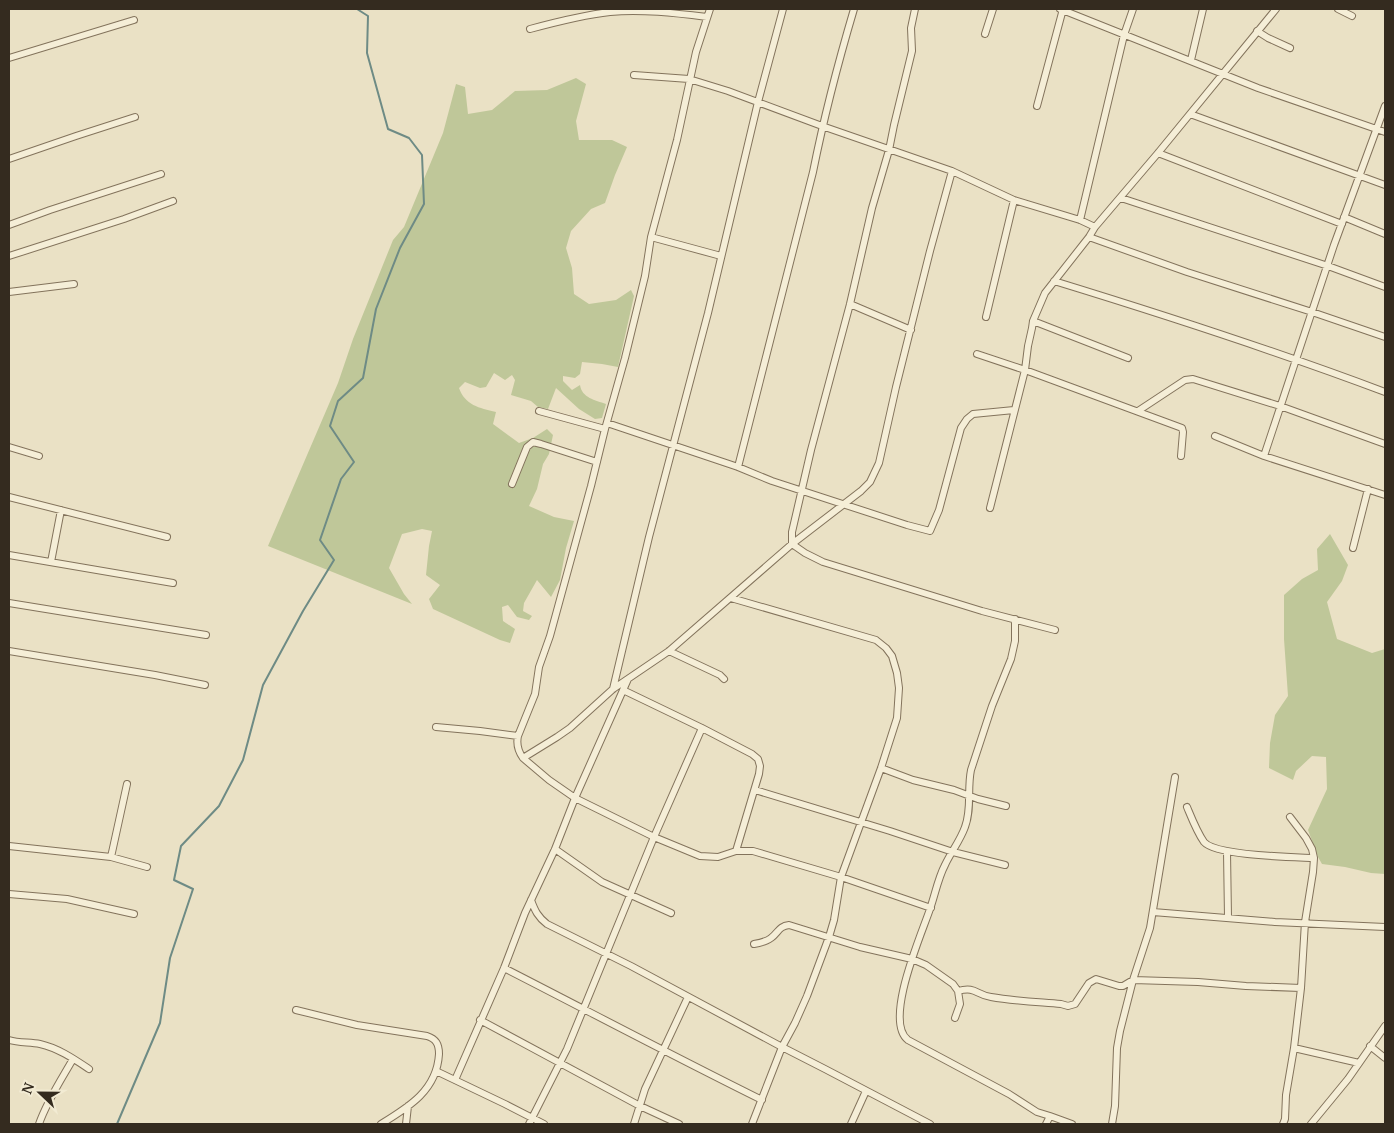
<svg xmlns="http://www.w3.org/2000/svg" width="1394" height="1133" viewBox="0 0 1394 1133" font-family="'PT Serif',serif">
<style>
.green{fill:#bfc799}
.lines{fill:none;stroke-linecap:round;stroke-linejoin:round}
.stream{stroke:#6e8b85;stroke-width:2}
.street-casing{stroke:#83735c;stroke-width:8}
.street{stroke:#f5eed7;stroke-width:6}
</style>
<rect width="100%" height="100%" fill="#eae1c5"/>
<!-- green -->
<path class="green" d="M576,78L586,84L576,121L579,140H612L627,147L615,175L605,203L591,209L571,231L566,248L572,268L574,294L589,304L616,300L631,290L634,296L618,367L602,364L582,362L580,374L575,378L563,376V381L572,390L580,385C582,398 595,400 606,404L602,418L595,419L579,409L556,388L548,409L538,407L531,401L511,395L515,380L512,375L505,380L494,373L486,387L480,388L465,382L459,388C465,405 479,408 496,412L493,424L519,443L533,438L547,429L553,435L549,454L543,464L537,489L529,506L554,517L574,521L566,548L560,580L551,597L537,580L524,603L523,611L532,616L529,620L517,617L508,605L502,607L503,621L515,629L510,643L500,640L433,609L429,599L440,585L426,575L429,546L432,531L422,529L402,534L389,568L404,594L412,604L268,546L338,383L353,339L393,240L404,227L443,133L456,84L465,87L468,114L492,110L515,91L547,90Z
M1330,534L1348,565L1342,581L1327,602L1337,639L1372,653L1385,649V874L1371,873L1345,867L1322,864L1318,857L1308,830L1327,789L1326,757L1312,756L1296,771L1293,780L1269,768L1270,743L1275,715L1288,696L1284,639V595L1302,579L1318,570L1317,549Z"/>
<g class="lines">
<!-- stream -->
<path class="stream" d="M117,1124L160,1023L170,958L193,889L174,880L181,846L219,806L243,760L263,685L303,611L334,560L320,540L341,479L354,462L330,426L338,401L363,378L376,309L400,248L424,204L422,155L409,138L388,129L367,53L368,16L357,9"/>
<!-- street casing -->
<g class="street-casing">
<path id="street" d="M710,9L696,52L677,140L651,237L645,276L625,358L605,429L591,486L550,636L539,667L535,694L518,736C516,745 518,751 523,758L557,737L570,728L613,689L669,651L792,544L861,491L870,482L879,463L896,387L930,251L952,171
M915,9L911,28L912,51L894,125L889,150L872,208L850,304L811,450L792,532V544L805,553L823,562L982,611L1055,630
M1060,9L1258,88L1385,132
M1338,9L1352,16
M530,29C556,22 583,15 610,12C641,9 675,13 707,17
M1257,31L1268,38L1290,48
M985,34L993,9
M9,58L134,20
M1191,60L1203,9
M634,75L689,79L728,91L822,126L952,171L1014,200L1080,220L1095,227
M1037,106L1063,9
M1190,114L1385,185
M1158,153L1342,224
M9,159L76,136L135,117
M1121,198L1328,266L1385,287
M1344,217L1385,234
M1080,220L1124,35L1133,9
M9,225L50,210L161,174
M651,237L721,256
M1089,237L1187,272L1312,312L1385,337
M9,256L124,219L173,201
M1054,281C1165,315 1276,351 1385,392
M9,292L74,284
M850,304L911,330
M986,317L1014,200
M1033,321L1128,358
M977,354L1025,370L1182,428L1183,432L1181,456
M539,411L605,429
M1138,411L1185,380L1193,379L1280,406L1385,444
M607,423L738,467L772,481L907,525L930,531L939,510L961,428L967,419L973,414L1014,410
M1215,436L1264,456L1385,495
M9,447L39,456
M1264,456L1334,245L1385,106
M738,467L813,172C824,117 838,63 854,9
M512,484L527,447L533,442L541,444L597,462
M9,497L167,537
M990,508L1025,370L1028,346L1032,328L1033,321L1045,293L1089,237L1095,227L1158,153L1276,9
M1353,548L1368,489
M9,555L173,583
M51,562L61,510
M731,598L876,640L886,648L892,656L897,673L899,688L897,718L881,768L841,877L834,920L829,937L807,996L795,1023L782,1047L752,1124
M9,603L206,635
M1015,619V641L1011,659L992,706L971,770C967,789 972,809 965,827C960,841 951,852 945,865C938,878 935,895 930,909C922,933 883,1021 908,1040L1009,1094L1037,1112L1050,1116L1046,1124
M9,651L155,675L205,685
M669,651L720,675L724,679
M613,689L649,537L708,313L758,102L783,9
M623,690L702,728L752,754L758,759L760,766L759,774L736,851
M436,727L480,731L518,736
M523,758L549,780L575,798L654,837L700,856L718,857L736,851H753L841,877L931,908
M881,768L913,780L954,790L978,799L1006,806
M755,790L890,831L953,852L1005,865
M1187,807C1192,819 1197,832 1204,842C1216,856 1293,857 1314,858
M9,846L111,857L147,867
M555,849L602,882L671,913
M1227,852L1228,917
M111,857L127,784
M9,894L67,899L134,914
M531,900C535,911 538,917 547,924L631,966L782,1047L825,1069L930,1124
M1153,912L1275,922L1385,927
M754,944C760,943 766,942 771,938C778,933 779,926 789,925L860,947L912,959L926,965L953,984L958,991L960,1004L955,1018
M504,968C590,1012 675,1057 762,1100
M958,991C976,986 976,995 991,997C1014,1001 1038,1002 1061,1004L1068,1006L1075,1004L1089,983L1096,979L1119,986H1123L1133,980L1198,982L1246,986L1301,988
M296,1010L357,1025L427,1036C436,1039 439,1044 439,1054C437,1090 409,1107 381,1124
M480,1020L640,1106L679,1124
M9,1040C19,1043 30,1042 40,1044C58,1048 74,1059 89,1069
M1370,1046L1385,1058
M1294,1048L1359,1063
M436,1071L505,1104L544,1124
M455,1080L504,968L525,913L555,849L575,798L628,679
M1050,1116L1072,1124
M39,1124C47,1101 61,1080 73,1059
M406,1124L408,1106
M529,1124L567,1049L654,837L702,728
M634,1124L645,1089L688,997
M851,1124L866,1091
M1112,1124L1115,1106L1117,1048L1120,1031L1133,980L1150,928L1175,777
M1283,1124L1285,1119L1286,1095L1294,1048L1301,988L1305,922L1313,872L1314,858L1312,849L1306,838L1290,817
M1311,1124L1348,1079L1385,1026"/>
</g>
<!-- street -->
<use href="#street" class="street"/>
</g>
<!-- border -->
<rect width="1394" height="1133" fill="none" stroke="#342b1f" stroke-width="20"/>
<!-- north arrow -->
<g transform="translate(40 1093) rotate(292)" stroke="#f2ebd3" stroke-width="4" paint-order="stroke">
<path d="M0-4L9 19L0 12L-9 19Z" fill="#342b1f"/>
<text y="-8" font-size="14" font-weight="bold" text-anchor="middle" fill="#342b1f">N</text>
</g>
</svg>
